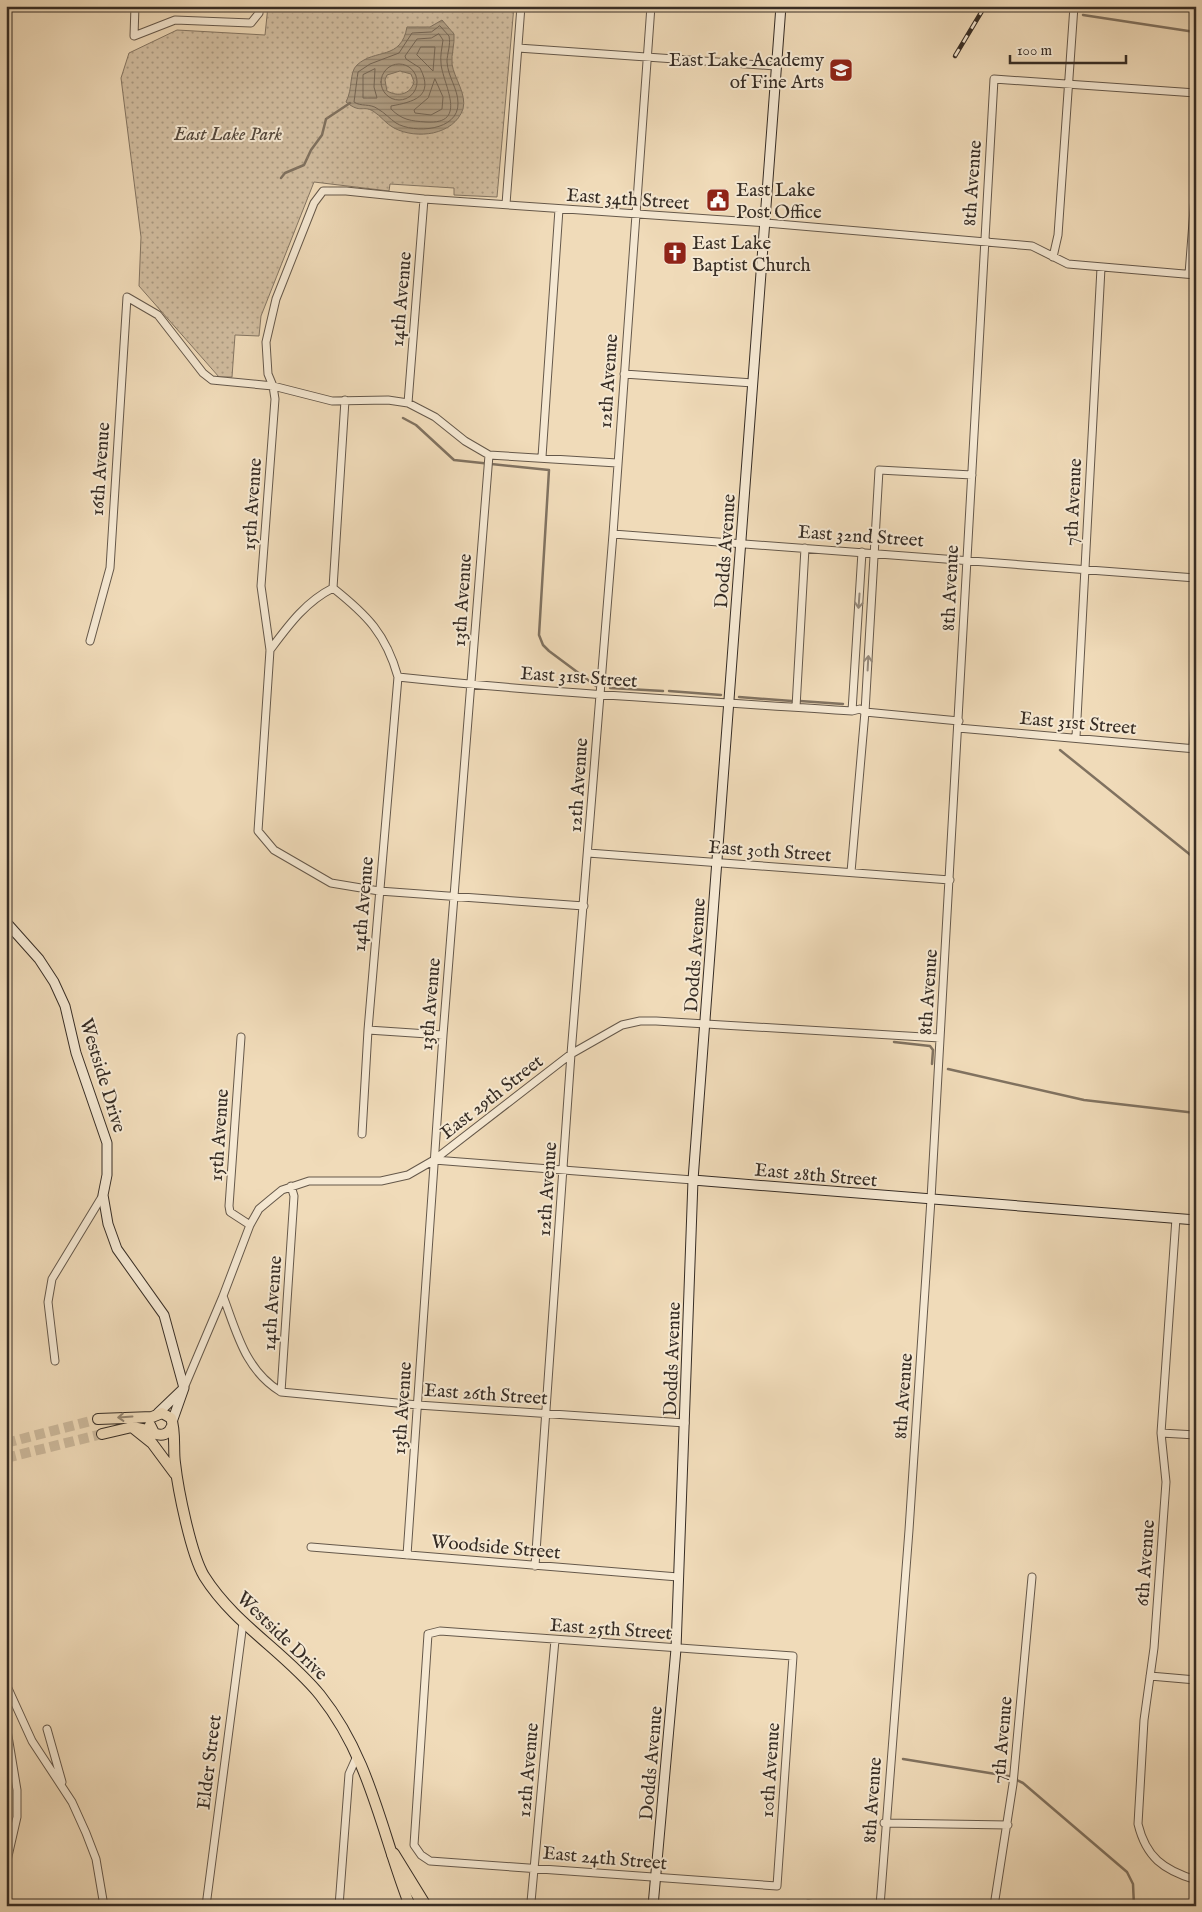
<svg xmlns="http://www.w3.org/2000/svg" width="1202" height="1912" viewBox="0 0 1202 1912" font-family="'IM FELL English',serif">
<style>
.park{fill:url(#park-dots);stroke:#847562}
.water{fill:url(#water-rules);stroke:#807260;fill-rule:evenodd}
.lines{fill:none;stroke-linecap:round;stroke-linejoin:round}
.shore{stroke:#746656;stroke-width:1}
.stream{stroke:#807260;stroke-width:2.5}
.primary-tunnel{stroke:#cbb89b;stroke-width:10;stroke-dasharray:10 5;stroke-linecap:butt}
.street-casing{stroke:#65584a;stroke-width:9}
.secondary-casing{stroke:#372d25;stroke-width:11}
.primary-casing{stroke:#372d25;stroke-width:12}
.highway-casing{stroke:#372d25;stroke-width:14}
.street{stroke:#f5e8d2;stroke-width:7}
.secondary{stroke:#f5e8d2;stroke-width:9}
.primary{stroke:#f0dbb9;stroke-width:10}
.highway{stroke:#f0dbb9;stroke-width:12}
.rail-casing{stroke:#372d25;stroke-width:4.5}
.rail{stroke:#f5e8d2;stroke-width:2.5;stroke-dasharray:8;stroke-linecap:butt}
.oneway{stroke:#968a7c}
.oneway2{stroke:#94846f}
.labels{text-anchor:middle;stroke-width:4;stroke-linejoin:round;paint-order:stroke}
.poi-label{font-size:19px;fill:#372d25;stroke:#f5e8d2;text-anchor:start}
.park-label{font-size:19px;font-style:italic;fill:#564a3e;stroke:#f5e8d2}
.street-label{font-size:19px;fill:#372d25;stroke:#f5e8d2}
</style>
<defs>
<pattern id="park-dots" width="8" height="8" patternUnits="userSpaceOnUse" patternTransform="scale(1.25)"><rect width="8" height="8" fill="#d1bda0"/><path d="M2 2h.1M6 6h.1" fill="none" stroke="#aa9a82" stroke-width="1.8" stroke-linecap="round"/></pattern>
<pattern id="water-rules" width="6" height="5" patternUnits="userSpaceOnUse" patternTransform="scale(1.25)"><rect width="6" height="5" fill="#b1a087"/><path d="M0 2.5h6" fill="none" stroke="#91836e"/></pattern>
</defs>
<rect width="100%" height="100%" fill="#f0dbb9"/>
<filter id="stains"><feTurbulence type="fractalNoise" baseFrequency=".004" numOctaves="4"/><feColorMatrix values="0 0 0 0 .2 0 0 0 0 .09 0 0 0 0 .02 0 0 0 .5 -.17"/></filter>
<radialGradient id="worn" r=".72"><stop offset=".6" stop-color="#630" stop-opacity="0"/><stop offset="1" stop-color="#630" stop-opacity=".3"/></radialGradient>
<!-- park -->
<path class="park" d="M268,6H514L497,197L454,195V188L390,184L389,191L314,182L261,316L259,336L235,335L232,377H219L139,286L141,237L121,78L129,53L177,30L265,35Z"/>
<!-- water -->
<path class="water" d="M442,20L454,34C455,44 451,54 452,64C454,78 467,94 463,109C454,135 417,140 394,128C386,124 381,116 373,111C362,105 361,114 346,102C353,89 349,72 357,65C375,48 401,61 407,27H430ZM400,71L411,74L414,82C410,95 398,97 387,91L385,80L387,75Z"/>
<g class="lines">
<!-- shore -->
<path class="shore" d="M440,26L449,36C451,45 447,53 447,62C448,77 458,89 458,103C459,131 414,134 396,123C390,119 385,113 378,109C370,103 361,107 354,102L358,72L370,64L399,53L412,33L431,32Z
M439,34L443,40C442,48 440,56 441,63C442,83 470,125 426,122C411,121 402,120 391,109V106C413,102 435,97 420,68L406,59L405,56L417,39L431,38Z
M421,47H435L433,71L417,55Z
M381 82a18 18 0 1 1 36 0a18 18 0 1 1-36 0Z
M375,69L374,87L377,98H363V75Z
M435,79L443,97L442,109L431,115L415,113L414,110L428,98Z"/>
<!-- stream -->
<path class="stream" d="M1083,15L1195,32
M281,178L285,173L304,165L311,150L322,135L326,119L350,103
M403,418L416,425L454,460L549,470L539,635L543,645L549,651L596,686
M610,688L663,691
M669,691L721,695
M739,697L792,701
M800,701L843,704
M1060,750L1193,857
M894,1042L930,1046L933,1050L932,1064
M948,1069L1084,1100L1196,1113
M903,1759L1008,1776L1023,1783L1127,1872L1133,1884L1134,1906"/>
<!-- primary-tunnel -->
<path class="primary-tunnel" d="M6,1443L98,1419
M6,1458L102,1434"/>
<!-- street casing -->
<g class="street-casing">
<path id="street" d="M135,6L134,36L175,20L251,23L259,13L260,6
M518,48L776,66
M506,204L521,6
M1053,257L1058,235L1074,6
M1189,274L1196,183
M624,374L753,383
M408,403L424,199
M542,457L559,209
M613,534L1196,578
M333,588C367,615 386,634 398,677L368,1030L362,1134
M333,588L345,400
M90,641L110,568L127,297L158,315L203,373L212,380L273,386L332,401L388,400L408,403L435,417L465,441L489,455L617,463
M270,650C288,626 305,602 333,588
M398,677C548,693 700,701 852,711L860,709L865,712L959,721
M796,707L805,548
M852,711L862,552
M958,728L1196,749
M1076,737L1101,268
M1193,748L1196,673
M588,853L950,880
M851,872L865,712L879,470L972,475
M584,906L379,891L331,883L274,850L258,831L270,650L261,586L275,399L273,386L268,374L266,342L276,299L314,203L323,191H346L424,199L766,223L1032,246L1068,264L1196,275
M368,1030L443,1035
M241,1037L229,1206L230,1212L250,1225
M434,1160L693,1180
M1176,1218L1161,1433L1166,1482L1154,1648L1144,1720L1138,1824C1146,1857 1163,1870 1196,1880
M223,1296C237,1333 245,1370 281,1392L418,1405L685,1423
M55,1361L48,1302L52,1279L103,1195
M184,1388L223,1296L250,1225L259,1209L271,1199L282,1190L309,1181H381L408,1175L434,1160L571,1054L622,1025L640,1021H656L940,1038
M281,1392L294,1196L291,1186
M1161,1433L1196,1435
M311,1547L678,1577
M407,1555L443,1035L489,455
M535,1566L571,1054L613,534L651,6
M440,1631L793,1656L777,1886L430,1861L421,1855L414,1845L428,1634Z
M1150,1676L1196,1680
M6,1684L32,1741L72,1802L86,1833L96,1859L104,1906
M6,1724L17,1790V1817L6,1865
M47,1729L62,1782
M884,1823L1008,1825
M531,1902L555,1640
M808,1904L824,1906
M206,1906L243,1623
M339,1906L349,1774L357,1756
M880,1906L909,1530L931,1199L994,79L1196,93
M994,1906L1013,1784L1032,1577"/>
</g>
<!-- secondary casing -->
<g class="secondary-casing">
<path id="secondary" d="M6,922L39,959L54,982L65,1006L76,1053L107,1143V1175L103,1195L108,1224L117,1249L164,1315L184,1388
M693,1180L1196,1220
M158,1413L182,1390
M172,1422L184,1388
M653,1906L676,1649L693,1180L781,6"/>
</g>
<!-- primary casing -->
<g class="primary-casing">
<path id="primary" d="M98,1419L152,1417L162,1413L171,1418C176,1431 173,1450 175,1463C178,1490 191,1554 204,1576C234,1624 285,1652 320,1695C371,1759 381,1832 410,1906
M150,1425L154,1433C162,1437 169,1434 172,1426
M132,1427L152,1443L175,1474
M102,1434L132,1427L152,1431"/>
</g>
<!-- highway casing -->
<g class="highway-casing">
<path id="highway" d="M393,1854L425,1906"/>
</g>
<!-- street -->
<use href="#street" class="street"/>
<!-- secondary -->
<use href="#secondary" class="secondary"/>
<!-- primary -->
<use href="#primary" class="primary"/>
<!-- highway -->
<use href="#highway" class="highway"/>
<!-- rail casing -->
<g class="rail-casing">
<path id="rail" d="M955,56L985,6"/>
</g>
<!-- rail -->
<use href="#rail" class="rail"/>
</g>
<!-- one-way arrows -->
<defs><path id="oneway-shaft" d="M-6 0H5M1.5-3L5.5 0L1.5 3" fill="none" stroke-width="1.6" stroke-linecap="round" stroke-linejoin="round" transform="scale(1.25)"/></defs>
<g class="oneway">
<use href="#oneway-shaft" transform="translate(859 601) rotate(94)"/>
<use href="#oneway-shaft" transform="translate(868 663) rotate(-87)"/>
</g>
<use class="oneway2" href="#oneway-shaft" transform="translate(125 1417) rotate(176)"/>
<!-- icons -->
<defs>
<g id="school-square" transform="scale(1.25)"><rect x="-9" y="-9" width="18" height="18" rx="4" fill="#8f2418" stroke="#f5e8d2"/><path d="M0-5L7-2L0 1L-7-2ZM-4 1L0 2.5L4 1V4Q0 6-4 4Z" fill="#fff"/></g>
<g id="civic-square" transform="scale(1.25)"><rect x="-9" y="-9" width="18" height="18" rx="4" fill="#8f2418" stroke="#f5e8d2"/><path d="M-.6-6.5H3V-4.5H.6V-3L4-1V1h2V6H-6V1h2V-1L-.6-3ZM-1.2 2.5V6h2.4V2.5Z" fill="#fff"/></g>
<g id="church-square" transform="scale(1.25)"><rect x="-9" y="-9" width="18" height="18" rx="4" fill="#8f2418" stroke="#f5e8d2"/><path d="M-1.2-6h2.4v3.5h3.3v2.4h-3.3V6h-2.4V-.1h-3.3v-2.4h3.3Z" fill="#fff"/></g>
</defs>
<g fill-rule="evenodd">
<use href="#school-square" x="841" y="70"/>
<use href="#civic-square" x="718" y="200"/>
<use href="#church-square" x="675" y="253"/>
</g>
<g class="labels">
<!-- poi labels -->
<g class="poi-label">
<text x="824" y="66" text-anchor="end">East Lake Academy<tspan x="824" dy="22">of Fine Arts</tspan></text>
<text x="736" y="196">East Lake<tspan x="736" dy="22">Post Office</tspan></text>
<text x="692" y="249">East Lake<tspan x="692" dy="22">Baptist Church</tspan></text>
</g>
<!-- park labels -->
<g class="park-label">
<text x="228" y="140">East Lake Park</text>
</g>
<!-- street labels -->
<g class="street-label">
<text transform="translate(971 183) rotate(-86)" y="7">8th Avenue</text>
<text transform="translate(628 198) rotate(4)" y="7">East 34th Street</text>
<text transform="translate(400 299) rotate(-85)" y="7">14th Avenue</text>
<text transform="translate(607 381) rotate(-86)" y="7">12th Avenue</text>
<text transform="translate(99 469) rotate(-86)" y="7">16th Avenue</text>
<text transform="translate(1072 502) rotate(-87)" y="7">7th Avenue</text>
<text transform="translate(251 504) rotate(-86)" y="7">15th Avenue</text>
<text transform="translate(861 535) rotate(4)" y="7">East 32nd Street</text>
<text transform="translate(724 551) rotate(-86)" y="7">Dodds Avenue</text>
<text transform="translate(949 588) rotate(-87)" y="7">8th Avenue</text>
<text transform="translate(461 600) rotate(-86)" y="7">13th Avenue</text>
<text transform="translate(579 676) rotate(4)" y="7">East 31st Street</text>
<text transform="translate(1078 722) rotate(5)" y="7">East 31st Street</text>
<text transform="translate(577 785) rotate(-86)" y="7">12th Avenue</text>
<text transform="translate(770 850) rotate(4)" y="7">East 30th Street</text>
<text transform="translate(362 904) rotate(-85)" y="7">14th Avenue</text>
<text transform="translate(694 955) rotate(-86)" y="7">Dodds Avenue</text>
<text transform="translate(927 992) rotate(-86)" y="7">8th Avenue</text>
<text transform="translate(429 1004) rotate(-85)" y="7">13th Avenue</text>
<text transform="translate(104 1075) rotate(73)" y="7">Westside Drive</text>
<text transform="translate(491 1096) rotate(-38)" y="7">East 29th Street</text>
<text transform="translate(218 1135) rotate(-86)" y="7">15th Avenue</text>
<text transform="translate(816 1174) rotate(5)" y="7">East 28th Street</text>
<text transform="translate(546 1189) rotate(-86)" y="7">12th Avenue</text>
<text transform="translate(271 1303) rotate(-86)" y="7">14th Avenue</text>
<text transform="translate(671 1359) rotate(-88)" y="7">Dodds Avenue</text>
<text transform="translate(486 1393) rotate(4)" y="7">East 26th Street</text>
<text transform="translate(902 1396) rotate(-86)" y="7">8th Avenue</text>
<text transform="translate(401 1408) rotate(-86)" y="7">13th Avenue</text>
<text transform="translate(496 1546) rotate(5)" y="7">Woodside Street</text>
<text transform="translate(1144 1563) rotate(-86)" y="7">6th Avenue</text>
<text transform="translate(611 1628) rotate(4)" y="7">East 25th Street</text>
<text transform="translate(283 1635) rotate(44)" y="7">Westside Drive</text>
<text transform="translate(1001 1740) rotate(-85)" y="7">7th Avenue</text>
<text transform="translate(208 1762) rotate(-83)" y="7">Elder Street</text>
<text transform="translate(650 1763) rotate(-85)" y="7">Dodds Avenue</text>
<text transform="translate(527 1770) rotate(-85)" y="7">12th Avenue</text>
<text transform="translate(769 1770) rotate(-86)" y="7">10th Avenue</text>
<text transform="translate(871 1800) rotate(-86)" y="7">8th Avenue</text>
<text transform="translate(605 1857) rotate(5)" y="7">East 24th Street</text>
</g>
</g>
<!-- margin -->
<rect width="1202" height="1912" fill="none" stroke="#f0dbb9" stroke-width="25"/>
<rect x="8" y="8" width="1187" height="1897" fill="none" stroke="#372d25" stroke-width="2.5"/>
<rect x="12" y="12" width="1177" height="1887" fill="none" stroke="#372d25"/>
<!-- scale -->
<path d="M1010 55v8h116v-8" fill="none" stroke="#372d25" stroke-width="2.5"/>
<text x="1017" y="55" font-size="15" fill="#372d25" stroke="#f5e8d2" stroke-width="4" paint-order="stroke">100 m</text>
<rect width="100%" height="100%" filter="url(#stains)"/>
<rect width="100%" height="100%" fill="url(#worn)"/>
</svg>
